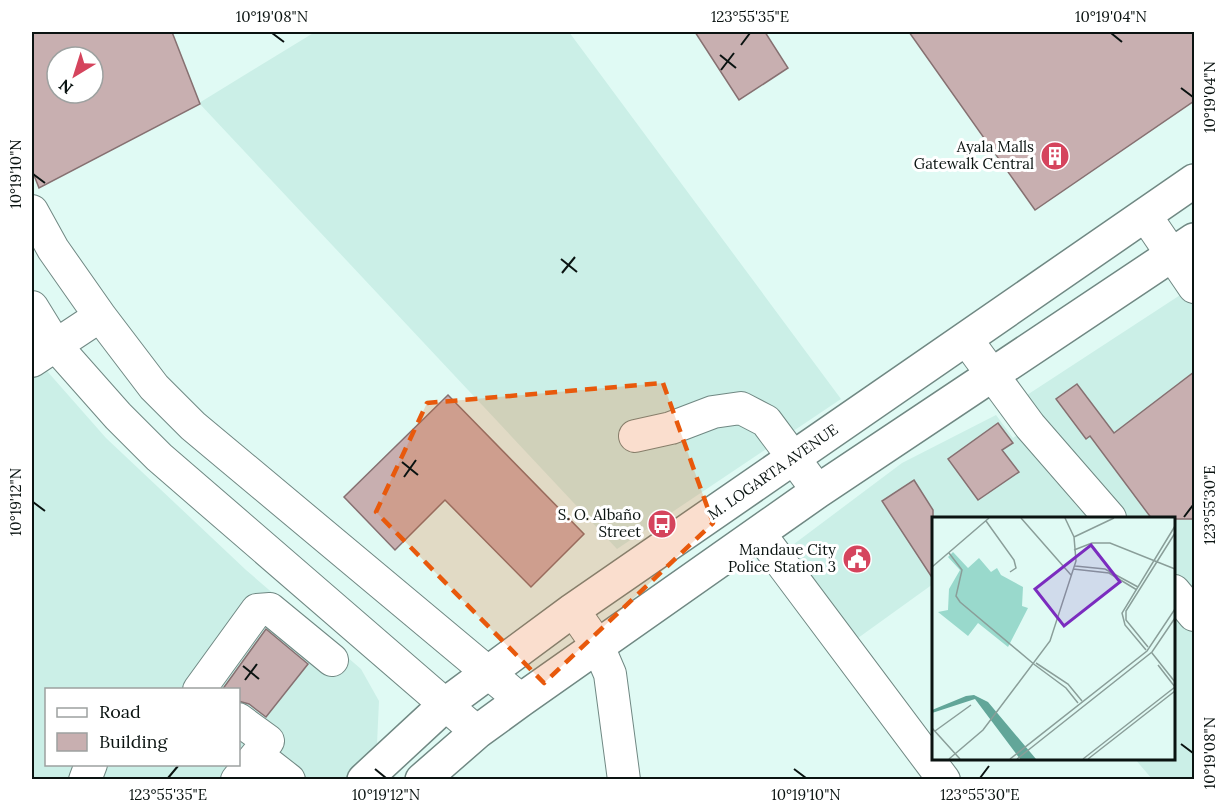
<svg xmlns="http://www.w3.org/2000/svg" width="1226" height="811" viewBox="0 0 1226 811" font-family="Lora,serif">
<style>
.built{fill:#cbefe7;fill-rule:evenodd}
.building{fill:#c8afb0;stroke:#867071;stroke-width:1.5;fill-rule:evenodd}
.lines{fill:none;stroke-linecap:round;stroke-linejoin:round}
.minor-casing{stroke:#708883;stroke-width:34}
.major-casing{stroke:#708883;stroke-width:36}
.minor{stroke:#fff;stroke-width:32}
.major{stroke:#fff;stroke-width:33}
.marked{fill:#e8590c;fill-opacity:0.2;stroke:#e8590c;stroke-width:4.5;stroke-dasharray:12 8;stroke-linejoin:round}
.ticks{fill:none;stroke:#0a1311;stroke-width:2}
.labels{text-anchor:middle;stroke-width:6;stroke-linejoin:round;paint-order:stroke}
.poi-label{font-size:15px;fill:#0a1311;stroke:#fff;text-anchor:end}
.street-label{font-size:15px;fill:#0a1311;stroke:#fff}
.inset-road{fill:none;stroke:#8a9e99;stroke-width:1.5}
.view{fill:#7b2cbf;fill-opacity:0.15;stroke:#7b2cbf;stroke-width:3}
.inset-edge{fill:none;stroke:#0a1311;stroke-width:3}
.neatline{fill:none;stroke:#0a1311;stroke-width:2}
.ticks-label{font-size:15px;text-anchor:middle;fill:#0a1311}
</style>
<rect width="100%" height="100%" fill="#e0faf4"/>
<!-- built -->
<path class="built" d="M315,32H569L841,399L617,549L199,103Z
M1194,286V779H1152L1135,759L1174,758V518H934L933,584L858,638L790,547L902,463L996,415L1013,438L1042,417L1027,395Z
M32,354L106,438L246,570L361,669L379,701L377,744L347,779H32ZM46,690H238V764H46Z"/>
<!-- building -->
<path class="building" d="M32,32H172L200,104L39,188L32,170ZM57,57H93V93H57Z
M695,32H765L788,68L739,100Z
M909,32H1194V101L1035,210Z
M1194,372V519H1152L1090,436L1086,439L1056,399L1077,384L1114,433Z
M448,395L584,534L531,587L445,500L395,550L344,497Z
M998,423L1013,443L1002,450L1019,472L978,500L948,459Z
M914,480L933,510V579L882,501Z
M266,629L308,664L266,717L249,704L238,701V690H222Z"/>
<g class="lines">
<!-- minor casing -->
<g class="minor-casing">
<path id="minor" d="M32,211L53,249L100,316L154,387L193,426L521,700
M1145,215L1194,287
M32,307L56,346L118,416L159,457L477,732
M966,339L1030,426L1110,518
M32,361L100,316
M635,436L671,428L713,412L741,408L766,421L818,491
M759,533L944,780
M1174,591L1194,615
M573,610L598,646L610,674L624,780
M199,690L257,610L270,609L332,660
M238,719L268,741
M85,780L91,764
M237,780L257,755L289,780"/>
</g>
<!-- major casing -->
<g class="major-casing">
<path id="major" d="M364,780L446,704L573,610L1194,181
M422,780L477,732L521,700L818,491L1194,240"/>
</g>
<!-- minor -->
<use href="#minor" class="minor"/>
<!-- major -->
<use href="#major" class="major"/>
</g>
<!-- marked area -->
<path class="marked" d="M663,383L713,523L544,683L376,512L427,403Z"/>
<!-- ticks -->
<path class="ticks" d="M272,33L284,42M1111,33L1122,42M741,45L750,33M720,55L736,68M721,70L734,53M1181,88L1193,97M33,174L45,183M561,259L577,272M562,273L575,257M402,462L418,475M404,477L416,460M33,502L45,511M1184,517L1193,505M243,666L259,679M245,680L257,664M1181,744L1193,753M375,769L386,778M794,769L806,778M168,778L178,766M980,778L989,766"/>
<!-- icons -->
<defs>
<g id="building-disc" transform="scale(1.5)"><circle r="9.5" fill="#d5445d" stroke="#fff"/><path d="M-4-6H4V6H1V3H-1V6H-4ZM-2.5-4.3h1.7v1.8h-1.7ZM.8-4.3h1.7v1.8H.8ZM-2.5-1h1.7V.8h-1.7ZM.8-1h1.7V.8H.8Z" fill="#fff"/></g>
<g id="bus-disc" transform="scale(1.5)"><circle r="9.5" fill="#d5445d" stroke="#fff"/><path d="M-5-6H5V4H4V6H2V4H-2V6H-4V4H-5ZM-3.5-4V0h7V-4ZM-3.5 1.2v1.5H-2V1.2ZM2 1.2v1.5H3.5V1.2Z" fill="#fff"/></g>
<g id="civic-disc" transform="scale(1.5)"><circle r="9.5" fill="#d5445d" stroke="#fff"/><path d="M-.6-6.5H3V-4.5H.6V-3L4-1V1h2V6H-6V1h2V-1L-.6-3ZM-1.2 2.5V6h2.4V2.5Z" fill="#fff"/></g>
</defs>
<g fill-rule="evenodd">
<use href="#building-disc" x="1055" y="156"/>
<use href="#bus-disc" x="662" y="524"/>
<use href="#civic-disc" x="857" y="559"/>
</g>
<g class="labels">
<!-- poi labels -->
<g class="poi-label">
<text x="1034" y="152">Ayala Malls<tspan x="1034" dy="17">Gatewalk Central</tspan></text>
<text x="641" y="520">S. O. Albaño<tspan x="641" dy="17">Street</tspan></text>
<text x="836" y="555">Mandaue City<tspan x="836" dy="17">Police Station 3</tspan></text>
</g>
<!-- street labels -->
<g class="street-label">
<text transform="translate(773 472) rotate(-35)" y="5">M. LOGARTA AVENUE</text>
</g>
</g>
<!-- overview -->
<g transform="translate(932 517)">
<rect width="243" height="243" fill="#e0faf4"/>
<path d="M21,35L36,51L47,41L59,55L65,51L69,58L91,70L90,89L96,91L76,130L46,106L36,119L6,95L16,93L17,72L28,53L16,40Z" fill="#99d9cc"/>
<path d="M34,179L42,178L56,185L104,242H88L43,182L0,196V193Z" fill="#62a699"/>
<path class="inset-road" d="M89,1L139,58M54,4L82,43L84,51L78,55M142,20L182,1M142,33L160,26H178L243,52M17,36L30,53L24,79L28,85L103,148M143,49L173,52L206,70M0,50L57,1M141,52L177,56L205,73M216,130L194,103V94L243,16M214,133L193,108L190,96L243,9M220,136L243,165M104,146L136,167L150,184M103,148L134,171L146,186M226,148L243,170M0,211L28,242M3,214L39,188M17,242L51,213L118,124L144,44L142,20L133,1M78,242L215,134L243,92M85,242L220,135L243,101M151,242L243,170M156,242L243,174"/>
<path class="view" d="M159,28L188,65L132,109L103,72Z"/>
<rect width="243" height="243" class="inset-edge"/>
</g>
<!-- border -->
<rect width="1226" height="811" fill="none" stroke="#ffffff" stroke-width="66"/>
<!-- legend -->
<rect x="45" y="688" width="195" height="78" fill="#ffffff" stroke="#9da1a0" stroke-width="1.5"/>
<rect x="57" y="708" width="30" height="9" fill="#ffffff" stroke="#9da1a0" stroke-width="1.5"/>
<text x="99" y="718" font-size="18" fill="#0a1311">Road</text>
<rect x="57" y="733" width="30" height="18" fill="#c8afb0" stroke="#9da1a0" stroke-width="1.5"/>
<text x="99" y="748" font-size="18" fill="#0a1311">Building</text>
<!-- north arrow -->
<g transform="translate(75 75) rotate(218)"><circle r="28" fill="#ffffff" stroke="#9da1a0" stroke-width="1.5"/>
<path d="M0-4.5L10 22L0 15L-10 22Z" fill="#d5445d"/>
<text y="-9" font-size="16" font-weight="bold" text-anchor="middle" fill="#0a1311">N</text>
</g>
<rect x="33" y="33" width="1160" height="745" class="neatline"/>
<g class="ticks-label">
<text x="272" y="22">10°19'08"N</text>
<text x="750" y="22">123°55'35"E</text>
<text x="1111" y="22">10°19'04"N</text>
<text transform="translate(1210 97) rotate(-90)" y="5">10°19'04"N</text>
<text transform="translate(16 174) rotate(-90)" y="5">10°19'10"N</text>
<text transform="translate(16 502) rotate(-90)" y="5">10°19'12"N</text>
<text transform="translate(1210 505) rotate(-90)" y="5">123°55'30"E</text>
<text transform="translate(1210 753) rotate(-90)" y="5">10°19'08"N</text>
<text x="168" y="800">123°55'35"E</text>
<text x="386" y="800">10°19'12"N</text>
<text x="806" y="800">10°19'10"N</text>
<text x="980" y="800">123°55'30"E</text>
</g>
</svg>
